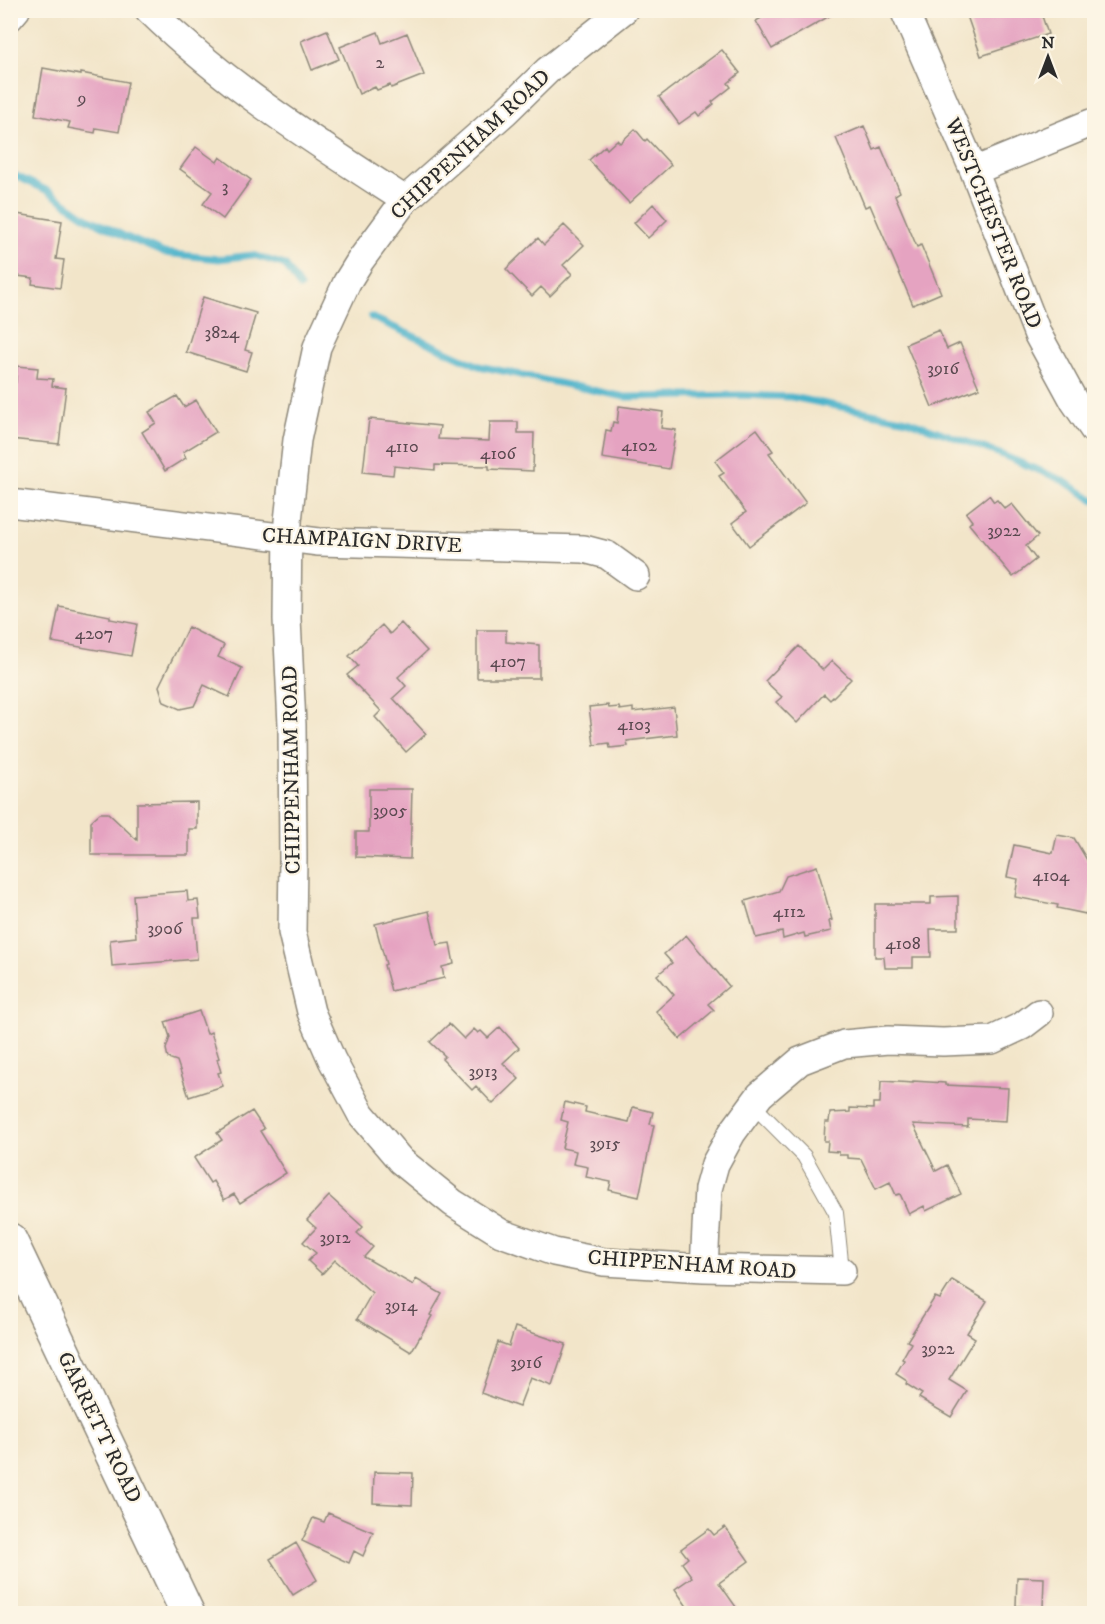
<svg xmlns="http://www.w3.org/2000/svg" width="1105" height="1624" viewBox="0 0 1105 1624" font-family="'IM FELL DW Pica',serif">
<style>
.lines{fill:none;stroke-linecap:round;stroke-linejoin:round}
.stream{stroke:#4db3cb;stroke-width:7}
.building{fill:#e5a3c1}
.service-casing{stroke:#8e887a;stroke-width:16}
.minor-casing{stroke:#8e887a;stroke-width:30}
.tertiary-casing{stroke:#8e887a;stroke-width:36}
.service{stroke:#fff;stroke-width:14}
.minor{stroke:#fff;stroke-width:27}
.tertiary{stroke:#fff;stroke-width:33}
.labels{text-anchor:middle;stroke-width:4.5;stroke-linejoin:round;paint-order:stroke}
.number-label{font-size:18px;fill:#5a4950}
.street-label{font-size:21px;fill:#2b2b2b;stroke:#fcf5e5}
</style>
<rect width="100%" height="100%" fill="#fcf5e5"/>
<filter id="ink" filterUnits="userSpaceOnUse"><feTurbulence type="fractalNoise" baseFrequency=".0167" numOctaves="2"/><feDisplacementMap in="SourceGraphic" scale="12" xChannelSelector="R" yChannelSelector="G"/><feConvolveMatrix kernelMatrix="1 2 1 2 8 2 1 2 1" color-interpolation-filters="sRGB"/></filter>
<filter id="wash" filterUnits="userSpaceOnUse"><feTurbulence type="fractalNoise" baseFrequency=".008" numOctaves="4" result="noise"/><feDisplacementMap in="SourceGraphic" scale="24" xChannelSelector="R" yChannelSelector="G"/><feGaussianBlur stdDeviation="1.35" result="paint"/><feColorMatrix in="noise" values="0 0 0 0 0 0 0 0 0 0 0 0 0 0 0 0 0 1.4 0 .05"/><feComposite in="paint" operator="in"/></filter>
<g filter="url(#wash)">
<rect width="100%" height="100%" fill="#f2e5c9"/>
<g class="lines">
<!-- stream -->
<path class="stream" d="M10,173L48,191L86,217L124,236L164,253L219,259L253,255L285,265L300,287
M371,317L479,366L625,397L740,395L791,397L907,420L1000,454L1062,480L1094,500"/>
</g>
<g id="blocks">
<!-- building -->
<path class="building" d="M775,10H840L772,49L756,21Z
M965,10H1040L1048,34L981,56Z
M327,30L339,59L312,70L301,41Z
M378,32L382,43L407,33L424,75L391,88L390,85L377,90L375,87L359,94L340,47Z
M722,50L740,73L728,83L731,87L712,102L714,104L699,116L696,112L679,124L659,97Z
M43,68L81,75V73L128,82L119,132L96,128L95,133L68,128L70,122L35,115Z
M864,126L874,150L881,147L900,192L895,195L917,247L921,245L941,293L913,305L870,205L865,207L836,138Z
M635,129L645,141L647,139L671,165L629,203L589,160L605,146L607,149L617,140L620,143Z
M196,147L217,162L220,157L251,180L223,219L203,204L212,192L180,169Z
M653,204L667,220L648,238L634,223Z
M10,213L62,221L56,259L64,260L60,288L32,284L33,278L10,275Z
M564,225L584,245L563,265L572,274L550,296L541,287L532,296L506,269L538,238L544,245Z
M203,297L256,313L245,350L252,352L246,371L186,352Z
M939,330L947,349L960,343L979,388L932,407L906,344Z
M17,366L38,368L37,378L53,379L52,386L66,388L59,444L10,439V381L16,382Z
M177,396L184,407L196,400L216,432L183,452L186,458L165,471L142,432L156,423L149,412Z
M619,406L663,412L661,428L676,430L669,469L602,458L606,430L611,431L613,422L617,423Z
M369,419L440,426L438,439L489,441L490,422H518V433H534L533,471L489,469V466L435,465V470L394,466L393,475L363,472Z
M757,429L773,451L769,453L806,503L749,546L732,523L746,512L719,476L724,473L715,461Z
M989,495L994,502L997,500L1005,509L1012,504L1038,536L1026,546L1036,559L1013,577L969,524L972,521L966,513Z
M59,606L110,616V619L137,624L131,656L52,642Z
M401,623L427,651L398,677L406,686L393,698L426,734L406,752L375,717L381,711L347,675L358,666L349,656L382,625L390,634Z
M188,627L224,645L218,657L242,668L229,697L204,685L194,706L180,709L164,702L159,686Z
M477,630H506V642L539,645V678H477Z
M799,646L823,670L832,661L851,679L830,700L824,694L797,723L776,702L782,697L765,681Z
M608,705L609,708L619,707L620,710L633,708V712L674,707L677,735L627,741L628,746L610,748L609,743L594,745L589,707Z
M369,789H412L410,859L356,857V832H369Z
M197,802V829H189V855H91V821L100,813H108L137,840V803Z
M1057,835L1074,838L1087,860L1095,862V873L1086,914L1057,908L1058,905L1015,897L1018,879L1007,877L1014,845L1053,853Z
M817,866L832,920L829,921L831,931L805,937L804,933L783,939L782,932L756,938L745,901L779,891L786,876Z
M187,891L188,901L198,900L200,918H194L197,959L112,966L110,940L136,937L133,895Z
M958,896V929H930L931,957H913V968H885L884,957H875V904H931V897Z
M429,911L437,945L450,943L454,964L442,967L444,978L391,991L384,965L386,964L375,924Z
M686,935L729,986L708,1004L714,1010L680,1039L656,1011L674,995L657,975L672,963L664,954Z
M199,1011L207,1034L211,1032L219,1058L217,1059L221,1072L218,1073L223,1086L189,1097L177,1061L168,1058L166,1049L170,1037L165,1022Z
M449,1024L464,1039L474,1029L478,1033L481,1031L488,1038L500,1027L519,1048L503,1063L519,1079L493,1104L476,1086L472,1090L442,1059L445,1056L430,1042Z
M881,1081L913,1083V1081L945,1083V1085L1008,1088L1006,1121L968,1119V1127L913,1124L936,1171L947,1165L961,1194L926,1211L924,1206L909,1214L900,1194L896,1195L890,1182L876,1189L861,1159L847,1158V1155H839V1152L827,1151L828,1141H824L825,1122H829L830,1113L850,1112V1108L873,1109V1103H880Z
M565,1102L586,1107L585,1112L629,1122L633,1107L653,1112L650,1124L654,1125L639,1197L609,1190L611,1182L586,1177L588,1167L573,1164L576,1151L562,1148L568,1122L561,1120Z
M252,1111L264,1129L260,1131L286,1173L240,1203L234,1194L224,1200L213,1181L210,1183L194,1158L222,1140L217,1133Z
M329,1196L363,1227L357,1233L373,1247L364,1257L413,1285L416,1279L442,1294L430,1315L432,1316L411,1352L357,1319L372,1293L335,1260L322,1274L308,1261L316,1253L303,1242L316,1228L307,1220Z
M952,1280L987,1301L967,1333L975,1338L949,1380L967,1391L951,1417L919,1398L922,1394L906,1384L907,1381L896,1374L904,1360L902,1359L911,1343L907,1341L935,1297L940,1299Z
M515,1327L566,1344L552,1386L530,1378L519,1407L481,1393L498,1342L509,1346Z
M374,1472L413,1473L412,1505L373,1503Z
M328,1513L373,1532L363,1556L354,1551L349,1563L302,1541L313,1518L324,1522Z
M725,1527L749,1561L719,1583L741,1614H692L675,1589L692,1577L682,1563L688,1558L681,1549L709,1529L714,1535Z
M296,1543L317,1580L293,1595L270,1559Z
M1017,1577L1044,1578L1043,1608L1016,1606Z"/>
</g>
</g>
<g filter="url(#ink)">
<use href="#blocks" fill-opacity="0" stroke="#8e887a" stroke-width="1.5"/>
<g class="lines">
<!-- service casing -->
<g class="service-casing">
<path id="service" d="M753,1105L804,1156L836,1213L842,1271"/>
</g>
<!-- minor casing -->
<g class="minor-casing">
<path id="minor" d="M149,10C228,87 314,141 405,200
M624,10L548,70L505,112L405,200L360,261L347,282L317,347L297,440L288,521L287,619L292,725L293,858L292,932L311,1012L332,1060L361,1114L401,1161L453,1203L501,1233L554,1252L604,1262L704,1268L842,1271
M904,10L974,171L1038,335L1074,401L1094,430
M10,17L16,10
M974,171L1091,123
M10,503L319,542L584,549L607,555L636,576
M704,1268L708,1189L715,1164L732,1133L760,1095L800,1061L844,1044L888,1040L943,1042L992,1040L1022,1026L1039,1013"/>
</g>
<!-- tertiary casing -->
<g class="tertiary-casing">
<path id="tertiary" d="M10,1240L188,1614"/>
</g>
<!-- service -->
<use href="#service" class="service"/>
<!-- minor -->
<use href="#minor" class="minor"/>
<!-- tertiary -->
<use href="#tertiary" class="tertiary"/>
</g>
</g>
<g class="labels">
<!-- number labels -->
<g class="number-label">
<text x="380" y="68">2</text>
<text x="82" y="104">9</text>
<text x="225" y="192">3</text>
<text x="222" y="338">3824</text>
<text x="943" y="374">3916</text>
<text x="639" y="451">4102</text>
<text x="402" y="452">4110</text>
<text x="498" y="459">4106</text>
<text x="1004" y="536">3922</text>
<text x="94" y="639">4207</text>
<text x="508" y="667">4107</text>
<text x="634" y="730">4103</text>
<text x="390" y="816">3905</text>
<text x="1051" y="881">4104</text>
<text x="789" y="917">4112</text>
<text x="165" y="934">3906</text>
<text x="903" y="949">4108</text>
<text x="483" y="1077">3913</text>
<text x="605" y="1149">3915</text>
<text x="335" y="1243">3912</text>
<text x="401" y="1311">3914</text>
<text x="938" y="1354">3922</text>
<text x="526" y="1368">3916</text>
</g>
<!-- street labels -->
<g class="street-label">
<text transform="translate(470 144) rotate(-43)" y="7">CHIPPENHAM ROAD</text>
<text transform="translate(994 223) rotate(68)" y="7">WESTCHESTER ROAD</text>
<text transform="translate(362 540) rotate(3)" y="7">CHAMPAIGN DRIVE</text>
<text transform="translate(291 770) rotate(-91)" y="7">CHIPPENHAM ROAD</text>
<text transform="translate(692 1264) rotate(4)" y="7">CHIPPENHAM ROAD</text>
<text transform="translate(100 1427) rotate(64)" y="7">GARRETT ROAD</text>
</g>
</g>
<!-- margin -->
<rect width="1105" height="1624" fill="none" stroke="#fcf5e5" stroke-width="36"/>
<!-- north arrow -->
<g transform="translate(1048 57)" stroke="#fcf5e5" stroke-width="4.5" paint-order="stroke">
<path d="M0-4.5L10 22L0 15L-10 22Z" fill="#2b2b2b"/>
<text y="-9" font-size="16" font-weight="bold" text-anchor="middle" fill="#2b2b2b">N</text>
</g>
</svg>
